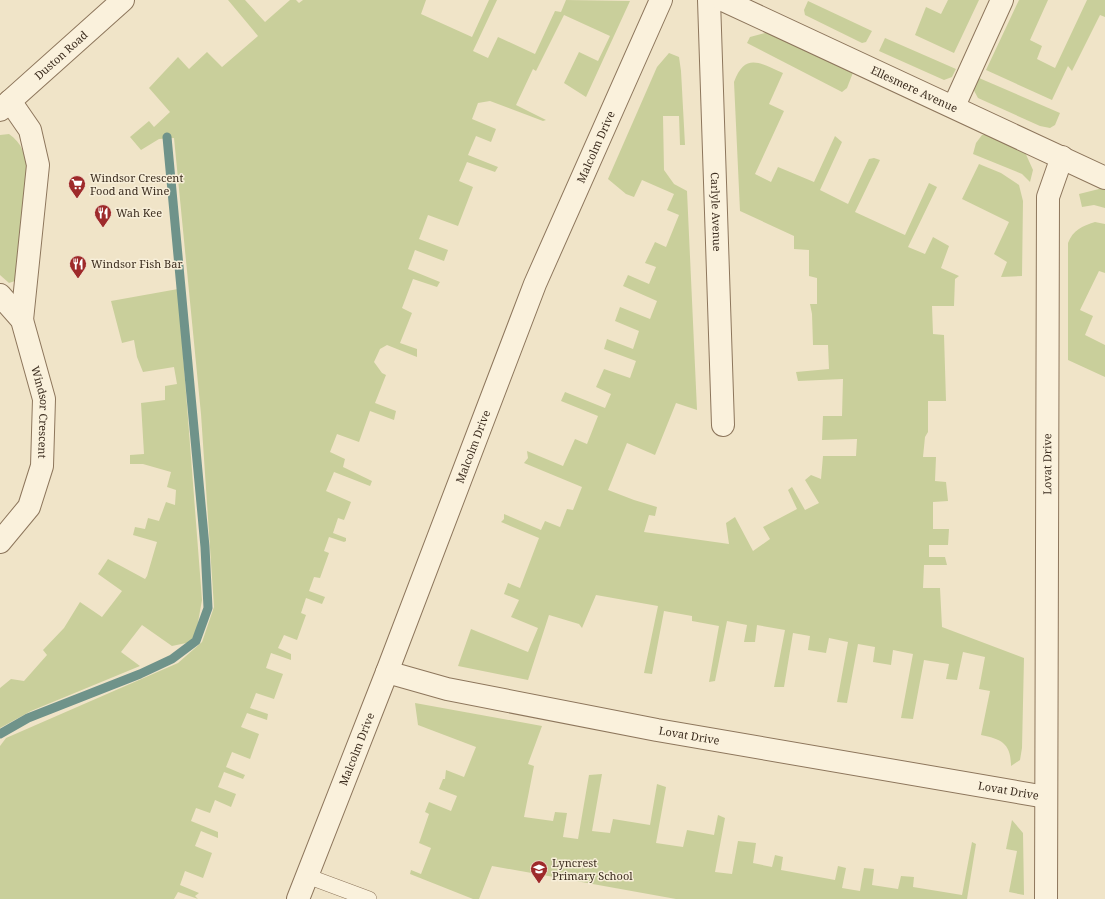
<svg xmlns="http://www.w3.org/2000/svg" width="1105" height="899" viewBox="0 0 1105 899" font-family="'Noto Serif',serif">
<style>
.green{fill:#c9cf9b}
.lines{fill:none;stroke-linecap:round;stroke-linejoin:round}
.stream{stroke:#6f938a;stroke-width:9}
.service-casing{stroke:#8d765c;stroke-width:16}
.minor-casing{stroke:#8d765c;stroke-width:24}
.tertiary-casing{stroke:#8d765c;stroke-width:24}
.service{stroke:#faf1dc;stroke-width:15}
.minor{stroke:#faf1dc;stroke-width:22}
.tertiary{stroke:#faf1dc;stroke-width:22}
.labels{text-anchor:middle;stroke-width:3;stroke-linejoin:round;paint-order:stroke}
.street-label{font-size:11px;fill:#3d2e20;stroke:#f7eed8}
.poi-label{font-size:11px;fill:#3d2e20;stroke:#f7eed8;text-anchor:start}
</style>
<rect width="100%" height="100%" fill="#f0e4c8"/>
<!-- green -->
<path class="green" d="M228,0H245L265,22L290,0H296L299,3L303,0H426L421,14L472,37L489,0H497L473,51L488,58L498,37L535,54L555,11L561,12L566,0L630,1L586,97L564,83L579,52L598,61L610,36L564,15L536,71L533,69L516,105L546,120L543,121L490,101L478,103L472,119L496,129L491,142L476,136L468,155L498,167L495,172L467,162L459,181L473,187L458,226L428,215L419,239L448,250L444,261L415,250L408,269L440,282L437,287L413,279L402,308L412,313L400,343L417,349V357L387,345L380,349L374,362L382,373L386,375L375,403L396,411L394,420L370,411L359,442L337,434L330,452L345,459L343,467L372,481L370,486L334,472L326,491L351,502L344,520L338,518L333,533L346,538V541L344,542L329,537L324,551L329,553L320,578L314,577L309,591L325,597L322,604L306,598L301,613L306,615L297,640L284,635L278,648L291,654V660L271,653L266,668L283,674L274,699L256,693L250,708L268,714L267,720L247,713L241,727L259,734L250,759L232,752L226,767L245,775L243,779L224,772L218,787L236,794L231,807L215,800L210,813L196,808L191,821L218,832V838L201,831L195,846L212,853L203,878L185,871L180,885L199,893L195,896L198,899L178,892L174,899H0V746L6,738L178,663L202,642L214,607L201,414L174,138L159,139L141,150L130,137L149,121L154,127L170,112L149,88L178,57L189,69L207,52L222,67L258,36Z
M948,0H979L954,53L915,35L926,7L941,14Z
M1019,0H1048L1030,40L1042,46L1037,59L1055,68L1087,0H1105V17L1100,15L1072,71L1068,66L1052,100L986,70Z
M808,1L872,31L866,42L862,43L805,15L804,10Z
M777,32L854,70L847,88L842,92L747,43L750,37L765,33Z
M885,38L956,69L952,77L944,80L879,51Z
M669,53L679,57L681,71L685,145H680L679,116H663L664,170L674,184L687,191L697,410L676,403L655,455L627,443L608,490L634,500L657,507L655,516L649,515L644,532L729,544L726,523L735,517L753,551L770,539L763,527L797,509L788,490L792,487L805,510L819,503L805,480L811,475L821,479L823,456H856L857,439L822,440L823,416H842L843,379L798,381L796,372L829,369L828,345H813L812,314L810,304H817V278L809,276V250L794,249V236L740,211L734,82C745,52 760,63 783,73L769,104L784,111L755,174L771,182L778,167L814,182L835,136L842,142L820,190L848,204L869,159L874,158L880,160L855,212L905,235L929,183L937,187L908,247L925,254L933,237L949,246L941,268L959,276L955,279L954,306H932L933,334L944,335L946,401H928V432L925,437L923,457H936L935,481L946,482L948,501L933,502V529H949L948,545H929V557H945L947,565H924L923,588H940L942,627L1024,658L1022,748L1020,760L1011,766C1011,743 1001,739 981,735L990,691L979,689L985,657L963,652L957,680L946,679L949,664L924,660L913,719L901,718L913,654L893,650L891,665L873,662L875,647L858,644L847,703L837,702L848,642L829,638L826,653L808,650L810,636L793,633L784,687H774L785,630L757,625L755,642H744L747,625L727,621L715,681L709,682L719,626L692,621V616L664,611L652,674L644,673L658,606L596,595L582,628L579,624L549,615L528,680L458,666L471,629L528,652L538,628L511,617L519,600L504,594L508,583L520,588L539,538L501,522L504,519V514L541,530L545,521L560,527L567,509L573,510L582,487L524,463L528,458L527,451L563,466L575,439L587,444L598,416L561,401L565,392L605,408L611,394L596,387L604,369L630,378L636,361L604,349L607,339L633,349L639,331L615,321L620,307L650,319L657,301L623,286L628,275L649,284L656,267L645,263L655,242L666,247L679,215L667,210L674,194L642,180L634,197L626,194L608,179L657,67Z
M979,78L1060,113L1055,125L1050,128L1040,126L978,98L971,85Z
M9,134C22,143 25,154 27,169L18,280L9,283L0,275V135Z
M982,135H988L1024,150L1033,170L1030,182L1022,174L973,154L976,143Z
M979,164L1001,173L1019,185L1023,201L1022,276L1001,277L1007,262L994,254L1009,222L962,199Z
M1103,188L1105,189V208L1094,205L1082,207L1079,194Z
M1095,222L1105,224V273L1099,271L1080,310L1093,316L1085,335L1105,345V377L1068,360V243C1073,230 1082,226 1095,222Z
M178,289L202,600L197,628L191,642L172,646L142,625L121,652L140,666L31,711L0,728V688L11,679L24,681L47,655L43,650L64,628L80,602L102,617L122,591L98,574L108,559L145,579L147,576L157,542L133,535L135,527L145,529L148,518L159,521L166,502L175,505L176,490L167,487L171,472L143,464H130V455L144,454L141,403L165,400V386L177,384L174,367L143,372L137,357L134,340L122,343L111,301Z
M415,703L542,726L528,764L534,766L524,817L553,821L555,812L567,813L563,837L578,839L589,775L602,774L592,831L610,833L613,819L650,825L657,784L666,787L656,843L683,847L687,830L714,835L718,815L725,818L715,872L732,874L738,841L756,843L753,863L772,867L775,855L783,857L781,870L835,880L838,866L846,868L842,888L860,891L864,868L874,869L872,885L898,889L901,876L914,877L913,887L962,895L972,842L976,844L967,899H676L492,866L479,899H473L410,874L411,870L421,874L431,848L419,843L429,814L425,812L429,802L451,811L457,796L439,789L443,779H445L446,770L464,777L476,747L418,725Z
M1012,820L1023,833L1024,895L1009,892L1017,851L1006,849Z"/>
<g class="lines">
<!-- stream -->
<path class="stream" d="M0,734L28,718L140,674L172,659L196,641L208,608L205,547L167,137"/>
<!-- service casing -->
<g class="service-casing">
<path id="service" d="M307,876L369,899"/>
</g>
<!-- minor casing -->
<g class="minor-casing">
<g id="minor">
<path id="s1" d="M709,0L723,425"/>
<path id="s2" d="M723,0L1105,178"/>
<path d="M10,101L30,130L38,165L22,320"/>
<path d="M954,106L1002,0"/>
<path id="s3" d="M0,295L22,320L44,399L42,466L29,507L0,542"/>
<path id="s4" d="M387,672L447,689L657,730L1046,797"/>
<path id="s5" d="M298,899L387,672L535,284L661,0"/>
<path id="s6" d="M1046,899L1048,197L1062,157"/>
</g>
</g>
<!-- tertiary casing -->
<g class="tertiary-casing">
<g id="tertiary">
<path id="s7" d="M0,110L123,0"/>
</g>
</g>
<!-- service -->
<use href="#service" class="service"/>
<!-- minor -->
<use href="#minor" class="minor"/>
<!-- tertiary -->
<use href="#tertiary" class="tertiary"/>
</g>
<!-- icons -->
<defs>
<g id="supermarket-pin" transform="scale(0.9)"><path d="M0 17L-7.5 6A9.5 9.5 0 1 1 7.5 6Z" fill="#9e2a2b" stroke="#f7eed8"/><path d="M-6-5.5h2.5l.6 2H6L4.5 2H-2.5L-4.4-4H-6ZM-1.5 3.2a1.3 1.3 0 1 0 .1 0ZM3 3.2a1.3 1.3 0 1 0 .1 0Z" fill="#fff"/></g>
<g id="restaurant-pin" transform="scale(0.9)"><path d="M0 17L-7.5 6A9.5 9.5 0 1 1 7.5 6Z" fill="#9e2a2b" stroke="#f7eed8"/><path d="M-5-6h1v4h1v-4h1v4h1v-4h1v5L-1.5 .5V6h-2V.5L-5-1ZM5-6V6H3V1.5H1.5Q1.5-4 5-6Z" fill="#fff"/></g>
<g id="school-pin" transform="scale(0.9)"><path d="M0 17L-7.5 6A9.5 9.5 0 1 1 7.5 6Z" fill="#9e2a2b" stroke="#f7eed8"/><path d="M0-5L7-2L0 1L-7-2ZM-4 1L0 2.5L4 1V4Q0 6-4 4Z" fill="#fff"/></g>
</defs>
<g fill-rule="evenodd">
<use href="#supermarket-pin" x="77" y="184"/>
<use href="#restaurant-pin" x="103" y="213"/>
<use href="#restaurant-pin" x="78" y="264"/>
<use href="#school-pin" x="539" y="869"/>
</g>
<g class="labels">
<!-- street labels -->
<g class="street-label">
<text dy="4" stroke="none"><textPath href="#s7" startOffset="82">Duston Road</textPath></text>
<text dy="4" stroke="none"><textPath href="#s2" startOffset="211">Ellesmere Avenue</textPath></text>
<text dy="4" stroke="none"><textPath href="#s5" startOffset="809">Malcolm Drive</textPath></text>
<text dy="4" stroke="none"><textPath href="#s1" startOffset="212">Carlyle Avenue</textPath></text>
<text dy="4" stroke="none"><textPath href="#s3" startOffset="128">Windsor Crescent</textPath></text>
<text dy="4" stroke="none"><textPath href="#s5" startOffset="485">Malcolm Drive</textPath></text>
<text dy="4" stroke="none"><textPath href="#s6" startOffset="435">Lovat Drive</textPath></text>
<text dy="4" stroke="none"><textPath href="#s4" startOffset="309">Lovat Drive</textPath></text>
<text dy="4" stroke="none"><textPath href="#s5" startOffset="161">Malcolm Drive</textPath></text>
<text dy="4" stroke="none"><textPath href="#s4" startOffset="633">Lovat Drive</textPath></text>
</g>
<!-- poi labels -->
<g class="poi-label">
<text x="90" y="182">Windsor Crescent<tspan x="90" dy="13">Food and Wine</tspan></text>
<text x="116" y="217">Wah Kee</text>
<text x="91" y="268">Windsor Fish Bar</text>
<text x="552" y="867">Lyncrest<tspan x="552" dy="13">Primary School</tspan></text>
</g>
</g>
</svg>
